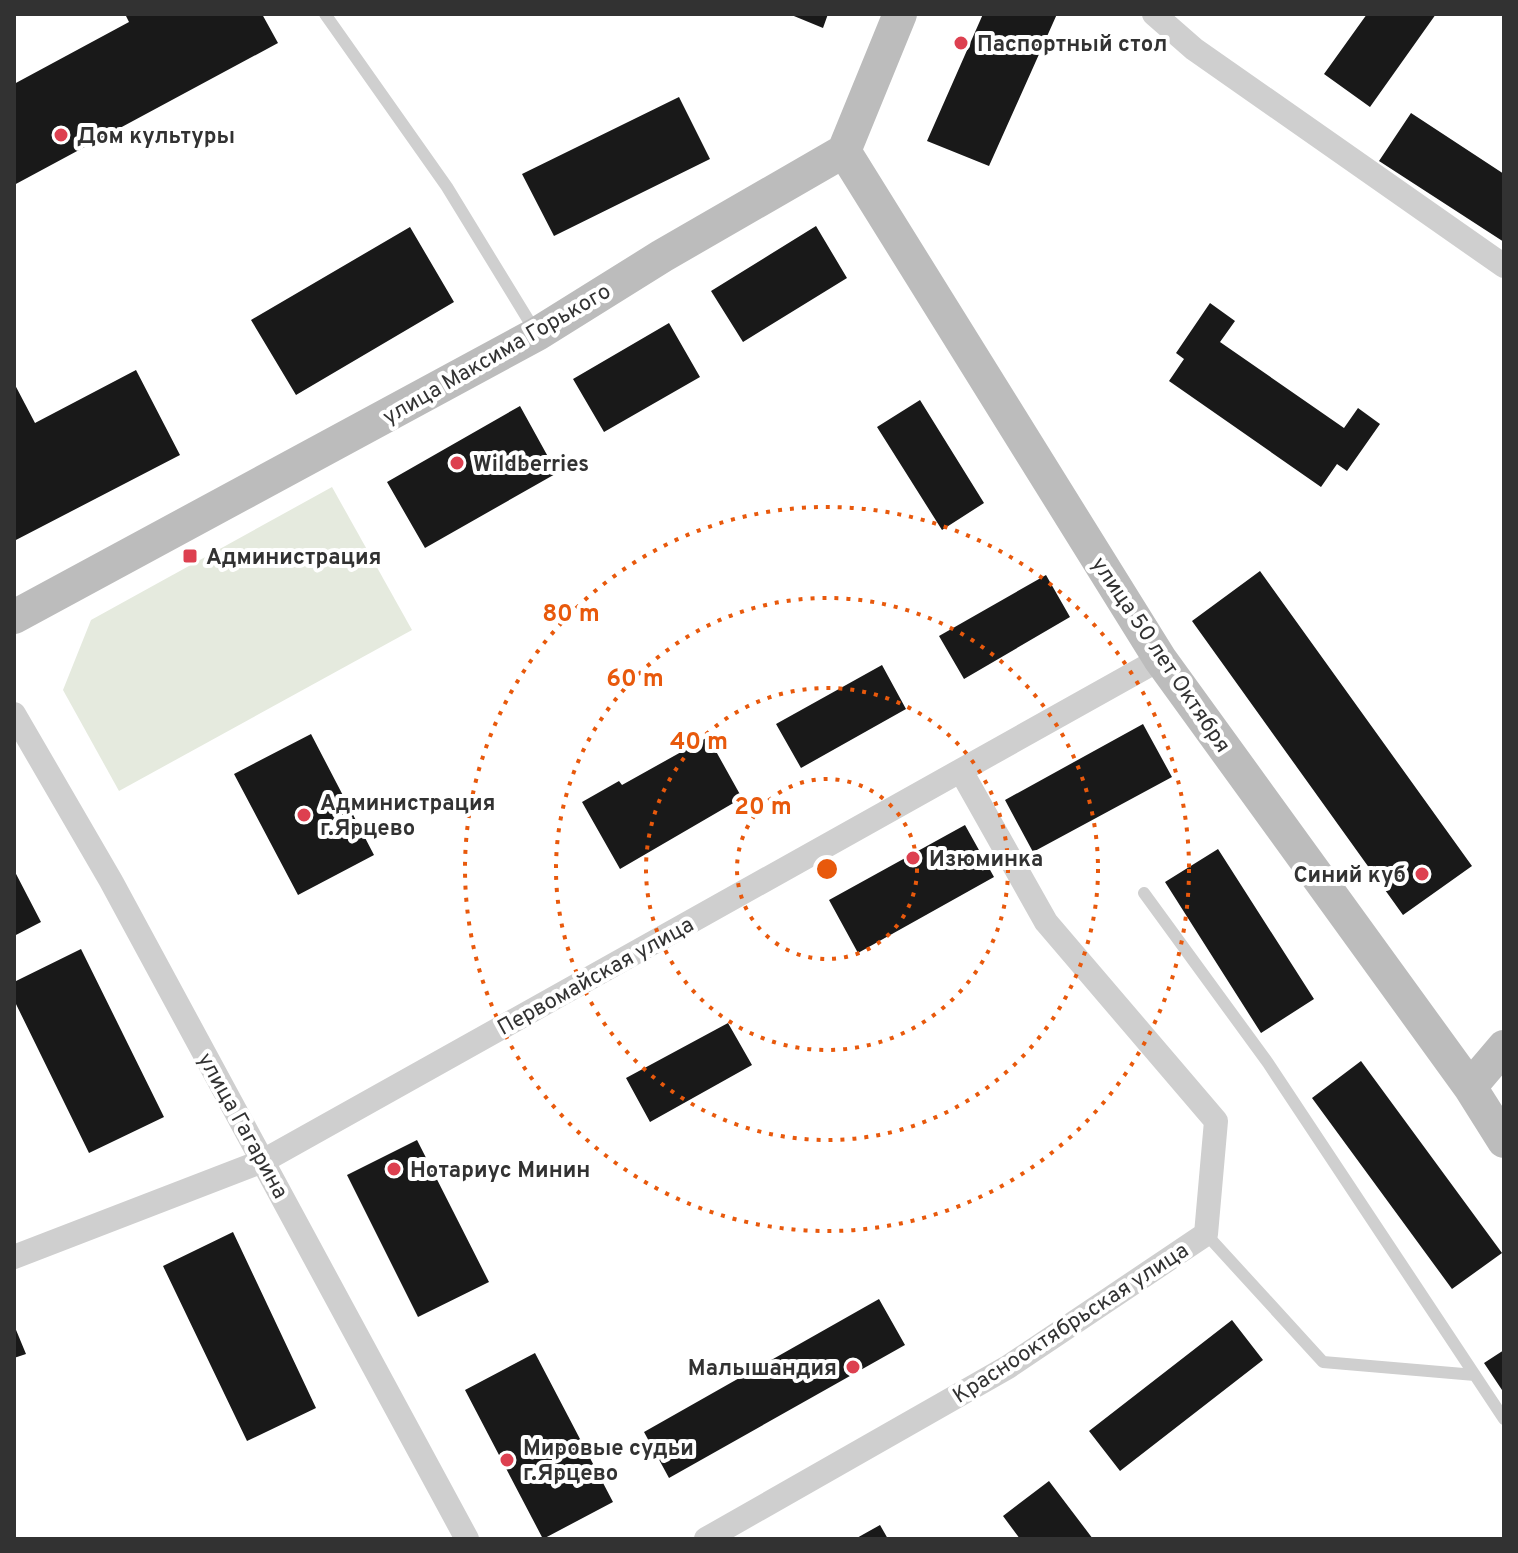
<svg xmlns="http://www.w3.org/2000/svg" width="1518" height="1553" viewBox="0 0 1518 1553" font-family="Overpass,sans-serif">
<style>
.green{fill:#e5eade}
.building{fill:#191919}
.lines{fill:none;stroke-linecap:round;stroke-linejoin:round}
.lane{stroke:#cfcfcf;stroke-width:12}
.street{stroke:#cfcfcf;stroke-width:24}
.secondary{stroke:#bcbcbc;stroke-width:34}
.ring{fill:none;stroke:#e8590c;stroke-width:4;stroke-dasharray:4 8}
.poi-dot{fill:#dd4050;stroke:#fff;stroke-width:3}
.labels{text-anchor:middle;stroke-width:8;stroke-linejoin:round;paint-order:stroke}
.poi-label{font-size:22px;font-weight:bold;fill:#323232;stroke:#fff;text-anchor:start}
.street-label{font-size:22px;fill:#323232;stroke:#fff}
.centre{fill:#e8590c;stroke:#fff;stroke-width:4}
.ring-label{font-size:24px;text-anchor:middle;font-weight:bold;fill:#e8590c;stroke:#fff;stroke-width:8;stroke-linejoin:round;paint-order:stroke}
</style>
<rect width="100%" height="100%" fill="#fff"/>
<!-- green -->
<path class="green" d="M332,487L412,630L119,791L63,690L91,620Z"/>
<!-- building -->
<path class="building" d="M125,14H262L278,43L14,185V84L129,22Z
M789,14H828L823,28Z
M983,14H1057L989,166L927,141Z
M1367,14H1436L1370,107L1324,74Z
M679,97L710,159L554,236L522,174Z
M1411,113L1504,174V242L1379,161Z
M816,226L847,278L743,342L711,291Z
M410,227L454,302L296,395L251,320Z
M1210,303L1235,321L1220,342L1344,428L1358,408L1380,424L1347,471L1337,464L1321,487L1169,381L1184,359L1176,353Z
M669,323L700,377L604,432L573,379Z
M136,370L180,455L14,541V383L35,423Z
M920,400L984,503L942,530L877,427Z
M520,406L557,473L425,548L387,482Z
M1260,571L1472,866L1403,915L1192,621Z
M1046,575L1070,617L964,679L939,636Z
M882,665L906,709L801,768L776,724Z
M1143,724L1172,777L1033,852L1005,800Z
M311,734L374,855L298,895L234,774Z
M708,737L742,798L620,869L582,802L619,781L622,785Z
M965,825L994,877L858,953L829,900Z
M1218,849L1314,999L1261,1033L1165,882Z
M14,870L41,922L14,936Z
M81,949L164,1117L89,1153L14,1000V982Z
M728,1023L752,1065L650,1122L626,1078Z
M1361,1061L1502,1253L1452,1289L1312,1098Z
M417,1140L489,1282L418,1317L347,1175Z
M233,1232L316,1408L247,1441L163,1266Z
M879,1299L905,1345L669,1478L644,1432Z
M1232,1320L1263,1360L1120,1471L1089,1431Z
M14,1325L26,1354L14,1358Z
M1504,1350V1393L1484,1363Z
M535,1353L613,1502L543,1539L465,1390Z
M1049,1481L1093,1539H1020L1003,1516Z
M880,1525L888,1539H855Z"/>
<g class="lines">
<!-- lane -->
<path class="lane" d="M325,14L447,187L535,331
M1144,893L1268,1063L1504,1419
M1206,1234L1323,1362L1475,1375"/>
<!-- street -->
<path class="street" d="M1154,14L1194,49L1504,266
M14,714L111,881L467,1539
M14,1257L263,1161L1160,659
M706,1539L1008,1367L1206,1234L1216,1121L1046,922L961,771"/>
<!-- secondary -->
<path class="secondary" d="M844,151L1160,659L1470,1087L1504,1141
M14,617L537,334L662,256L844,151L900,14
M1470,1087L1504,1047"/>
</g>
<!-- distance rings -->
<g class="ring">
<circle cx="827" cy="869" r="90"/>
<circle cx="827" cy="869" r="181"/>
<circle cx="827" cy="869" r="271"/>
<circle cx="827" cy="869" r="362"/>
</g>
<!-- markers -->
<g class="poi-dot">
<circle cx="961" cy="43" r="8"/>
<circle cx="61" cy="135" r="8"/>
<circle cx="457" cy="463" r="8"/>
<rect x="182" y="548" width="16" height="16" rx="4"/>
<circle cx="304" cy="815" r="8"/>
<circle cx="913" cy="858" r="8"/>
<circle cx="1422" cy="874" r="8"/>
<circle cx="394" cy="1169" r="8"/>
<circle cx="853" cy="1367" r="8"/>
<circle cx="507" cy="1460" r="8"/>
</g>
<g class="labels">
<!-- poi labels -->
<g class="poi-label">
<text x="977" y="51">Паспортный стол</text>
<text x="77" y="143">Дом культуры</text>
<text x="473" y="471">Wildberries</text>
<text x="206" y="564">Администрация</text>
<text x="320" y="810">Администрация<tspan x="320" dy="25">г.Ярцево</tspan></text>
<text x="929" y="866">Изюминка</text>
<text x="1406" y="882" text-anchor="end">Синий куб</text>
<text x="410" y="1177">Нотариус Минин</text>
<text x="837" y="1375" text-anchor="end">Малышандия</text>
<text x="523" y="1455">Мировые судьи<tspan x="523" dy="25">г.Ярцево</tspan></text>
</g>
<!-- street labels -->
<g class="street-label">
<text transform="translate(496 353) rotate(-30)" y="8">улица Максима Горького</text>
<text transform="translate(1162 654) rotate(56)" y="8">улица 50 лет Октября</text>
<text transform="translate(595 975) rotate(-29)" y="8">Первомайская улица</text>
<text transform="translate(244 1125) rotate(61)" y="8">улица Гагарина</text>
<text transform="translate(1070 1322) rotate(-33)" y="8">Краснооктябрьская улица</text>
</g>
</g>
<circle cx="827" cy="869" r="12" class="centre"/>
<g class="ring-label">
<text x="571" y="621">80 m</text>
<text x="635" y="686">60 m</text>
<text x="699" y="749">40 m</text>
<text x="763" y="814">20 m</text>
</g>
<!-- border -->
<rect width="1518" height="1553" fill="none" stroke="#323232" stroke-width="32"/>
</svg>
